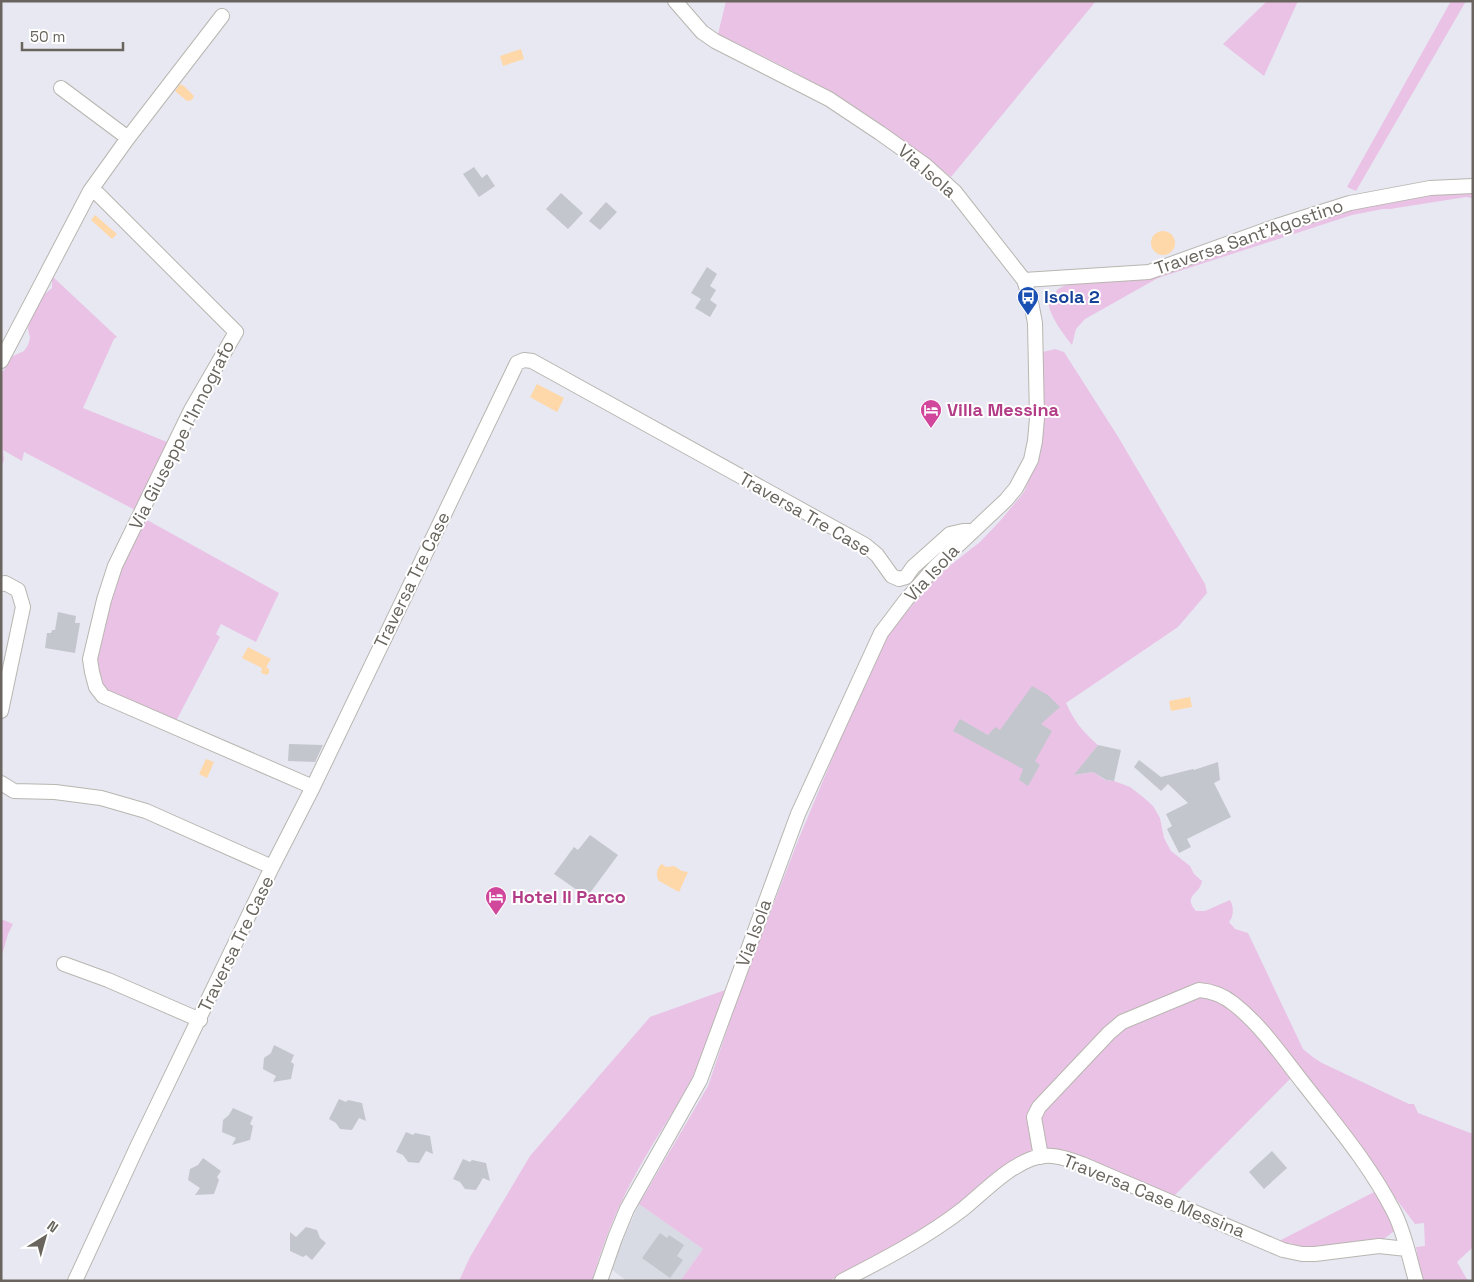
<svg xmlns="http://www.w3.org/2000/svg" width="1474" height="1282" viewBox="0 0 1474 1282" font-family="'Space Grotesk',sans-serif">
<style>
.education{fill:#d8dae4}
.green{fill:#eac2e6}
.water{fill:#ffd8aa}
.building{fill:#c4c6cd}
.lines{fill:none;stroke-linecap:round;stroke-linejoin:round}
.minor-casing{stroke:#b8b6b0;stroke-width:16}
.minor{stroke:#fff;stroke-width:14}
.labels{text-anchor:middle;stroke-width:4;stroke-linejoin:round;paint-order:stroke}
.street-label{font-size:18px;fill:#69655e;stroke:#fff}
.transit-label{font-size:18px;font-weight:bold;fill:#164399;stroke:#fff;text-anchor:start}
.hotel-label{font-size:18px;font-weight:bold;fill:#b23c85;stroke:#fff;text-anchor:start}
</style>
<rect width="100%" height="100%" fill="#e7e8f2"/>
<!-- education -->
<path class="education" d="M639,1204L703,1249L680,1281H627L611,1269L624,1237Z"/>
<!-- green -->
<path class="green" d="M726,1H1096L951,177C919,152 886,128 852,106C810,78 763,57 718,34Z
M1267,1H1298L1264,76L1223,44Z
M1451,1H1466L1356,191L1347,187Z
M1473,190V198L1466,197L1390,209H1383L1352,215L1158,278L1085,319L1076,329L1072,345C1062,332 1052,320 1048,303L1058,289L1066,285L1078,282L1139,277L1333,213L1425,195Z
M52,276L117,337L114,339L83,408L167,442L137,511L24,452L22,461L3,450L4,460L1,468V375L11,357L24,351L28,345L30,338L28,329L29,321L40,298L52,288Z
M1055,349L1064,352L1117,435L1205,584L1207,593L1178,627L1066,703C1074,721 1083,732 1098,745L1075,775L1093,772L1105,780L1114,781L1130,787L1143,797L1153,806L1160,818L1164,838L1171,851L1190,866L1194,874L1202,881C1200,895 1182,895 1196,911H1205L1230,900C1234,907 1234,916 1229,922L1235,929L1248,933L1303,1049L1314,1058L1322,1063L1409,1104H1414L1418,1113L1473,1134V1247L1457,1262L1468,1281H1421L1416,1247L1425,1246L1424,1223L1415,1224L1336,1119L1222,989L1125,1016L1045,1093L1033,1153L941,1217L906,1239L829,1281H680L703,1249L639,1204L708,1086L742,986L799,838L874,659L886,636L938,575L980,542L1000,521L1024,492L1038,459L1042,418L1043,352Z
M147,520L279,593L256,642L221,624L216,634L220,637L176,721L108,693L100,682L96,659L109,599L117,577L134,539Z
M1,919L13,924L8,934L1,958Z
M725,990C716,1019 707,1049 693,1076C677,1108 656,1137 639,1168C619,1203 603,1242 592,1281H459L470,1257L530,1156L650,1017Z
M1202,997C1241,1005 1268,1048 1292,1077L1173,1197L1049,1153L1040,1127V1116L1123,1028L1196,998Z
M1376,1191L1397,1229L1381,1241L1324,1248L1298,1247L1291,1243H1285L1279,1241Z"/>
<!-- water -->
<path class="water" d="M521,49L524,59L503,66L500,56Z
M180,84L184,86L194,96L192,100L187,101L175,91Z
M95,215L117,234L112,239L91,220Z
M1151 243a12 12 0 1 1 24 0a12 12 0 1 1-24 0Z
M537,384L564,398L557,412L530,397Z
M248,647L271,659L266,667L269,669V673L266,675L263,674L261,672L262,668L242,658Z
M1190,697L1192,707L1171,711L1169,701Z
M206,759L214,762L207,778L199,774Z
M662,864L666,867L674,866L682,871L688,872L679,892L659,881C655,876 657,867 662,864Z"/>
<!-- building -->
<path class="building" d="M474,167L482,178L487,174L495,186L479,197L463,174Z
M561,193L583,213L568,229L546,209Z
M606,202L617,212L600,230L589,221Z
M707,267L717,274L710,286L716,290L710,300L717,305L710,317L695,308L701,299L691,293Z
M58,612L76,616L75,623H80L75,653L45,648L47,633H51L52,630H55Z
M1032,686L1048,695L1060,707L1041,724L1052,731L1035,761L1040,765L1028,786L1019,780L1023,769L953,731L960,719L988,735L995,727L1000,730Z
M289,744L323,745L315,762L288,761Z
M1098,745L1121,750L1114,781L1106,780L1093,772L1074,775Z
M1139,760L1161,777L1193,769L1194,770L1218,762L1220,780L1214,783L1231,817L1187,839L1191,847L1179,853L1167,829L1172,826L1166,814L1188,803L1168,784L1161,791L1134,767Z
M590,835L618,855L587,897L554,874L574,847L578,850Z
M274,1045L294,1055L291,1062L294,1064L291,1079L273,1082L276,1076L263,1069L264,1058L271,1053Z
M339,1099L346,1102L348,1100L362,1103L366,1121L359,1118L352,1130L340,1129L336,1123L329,1119Z
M233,1108L253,1117L250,1124L253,1126L250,1140L232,1145L236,1138L222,1132L223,1120L229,1115Z
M406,1132L413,1135L415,1133L430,1136L433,1154L426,1151L419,1163L408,1162L403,1155L396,1152Z
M1272,1151L1287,1168L1264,1189L1249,1172Z
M203,1158L221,1171L217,1177L219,1180L214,1194L195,1195L200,1188L188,1180L190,1169L198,1165Z
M463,1159L470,1162L472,1160L486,1163L490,1181L483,1178L476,1190L465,1189L460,1182L453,1179Z
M306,1227L317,1230L320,1238L326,1243L312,1260L306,1255L303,1257L290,1251V1232L296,1237Z
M660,1233L667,1238L669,1235L684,1245L677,1256L683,1260L670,1278L642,1258Z"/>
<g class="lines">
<!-- minor casing -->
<g class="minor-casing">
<path id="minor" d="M61,88L128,138
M90,191L128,138L222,16
M1024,280L1149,272L1277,226L1350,203L1430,188L1473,186
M1,361L90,191L98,194L236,332L191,410L115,566L104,600L90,659L92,672L96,687L103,696L313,787
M1,584L5,583L18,590L23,607L1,711
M1,783L14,791L55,792L101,798L146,811L272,867
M64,964L108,980L200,1020
M1041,1157L1034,1117L1039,1107L1109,1033L1122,1022L1199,990C1212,991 1223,995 1234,1004C1261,1025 1282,1056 1304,1084C1336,1125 1370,1165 1394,1212C1405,1234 1409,1257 1416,1281
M75,1281L138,1145L272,867L313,787L517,363L524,360L532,361L865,545L877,555L892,576L899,579L906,577L913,567L950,534L963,531H973
M600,1281L615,1238L627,1209L700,1080L798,814L881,633L906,600L935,567L1006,500L1016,488L1031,460L1035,441L1037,418L1035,323L1031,302L1024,280L955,192L925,165L880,133L829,99L715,41L702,32L675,1
M842,1281C883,1260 927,1237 963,1209C984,1192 1005,1169 1031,1159C1049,1152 1065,1158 1082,1164L1283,1250L1302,1254H1315L1379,1246L1407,1249"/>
</g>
<!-- minor -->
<use href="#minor" class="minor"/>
</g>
<!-- icons -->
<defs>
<g id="bus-pin" transform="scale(1.125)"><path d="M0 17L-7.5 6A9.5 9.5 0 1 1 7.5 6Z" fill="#1a4fb4" stroke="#fff"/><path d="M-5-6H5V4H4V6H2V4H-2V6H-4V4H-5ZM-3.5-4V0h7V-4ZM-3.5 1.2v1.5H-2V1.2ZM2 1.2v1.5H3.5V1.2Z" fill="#fff"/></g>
<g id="hotel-pin" transform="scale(1.125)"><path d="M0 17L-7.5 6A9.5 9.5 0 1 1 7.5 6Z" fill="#d1479c" stroke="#fff"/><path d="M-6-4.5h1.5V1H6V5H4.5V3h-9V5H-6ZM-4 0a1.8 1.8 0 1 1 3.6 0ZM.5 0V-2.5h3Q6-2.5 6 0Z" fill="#fff"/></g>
</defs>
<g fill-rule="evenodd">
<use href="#bus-pin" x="1028" y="297"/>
<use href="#hotel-pin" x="931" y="410"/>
<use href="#hotel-pin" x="496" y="897"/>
</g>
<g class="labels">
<!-- street labels -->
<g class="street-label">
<text transform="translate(927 171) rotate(41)" y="6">Via Isola</text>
<text transform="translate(1249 237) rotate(-19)" y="6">Traversa Sant'Agostino</text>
<text transform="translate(182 435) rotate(-63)" y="6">Via Giuseppe l'Innografo</text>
<text transform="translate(805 514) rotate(30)" y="6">Traversa Tre Case</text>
<text transform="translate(932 573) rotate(-47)" y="6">Via Isola</text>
<text transform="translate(412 580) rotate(-64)" y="6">Traversa Tre Case</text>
<text transform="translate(754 933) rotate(-70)" y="6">Via Isola</text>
<text transform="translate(236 944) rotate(-64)" y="6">Traversa Tre Case</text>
<text transform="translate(1154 1196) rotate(22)" y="6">Traversa Case Messina</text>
</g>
<!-- transit labels -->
<g class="transit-label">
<text x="1044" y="303">Isola 2</text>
</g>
<!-- hotel labels -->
<g class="hotel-label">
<text x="947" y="416">Villa Messina</text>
<text x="512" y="903">Hotel Il Parco</text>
</g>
</g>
<!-- border -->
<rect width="1474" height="1282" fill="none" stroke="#69655e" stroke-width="5"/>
<!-- north arrow -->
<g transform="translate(45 1237) rotate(37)" stroke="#ffffff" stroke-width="4" paint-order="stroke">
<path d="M0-4L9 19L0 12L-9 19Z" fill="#69655e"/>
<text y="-8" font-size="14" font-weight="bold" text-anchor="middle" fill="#69655e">N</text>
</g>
<!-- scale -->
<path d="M22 42v8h101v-8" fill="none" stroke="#69655e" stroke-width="2.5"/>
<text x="30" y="42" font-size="15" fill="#69655e" stroke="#ffffff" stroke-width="4" paint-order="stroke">50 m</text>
</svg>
